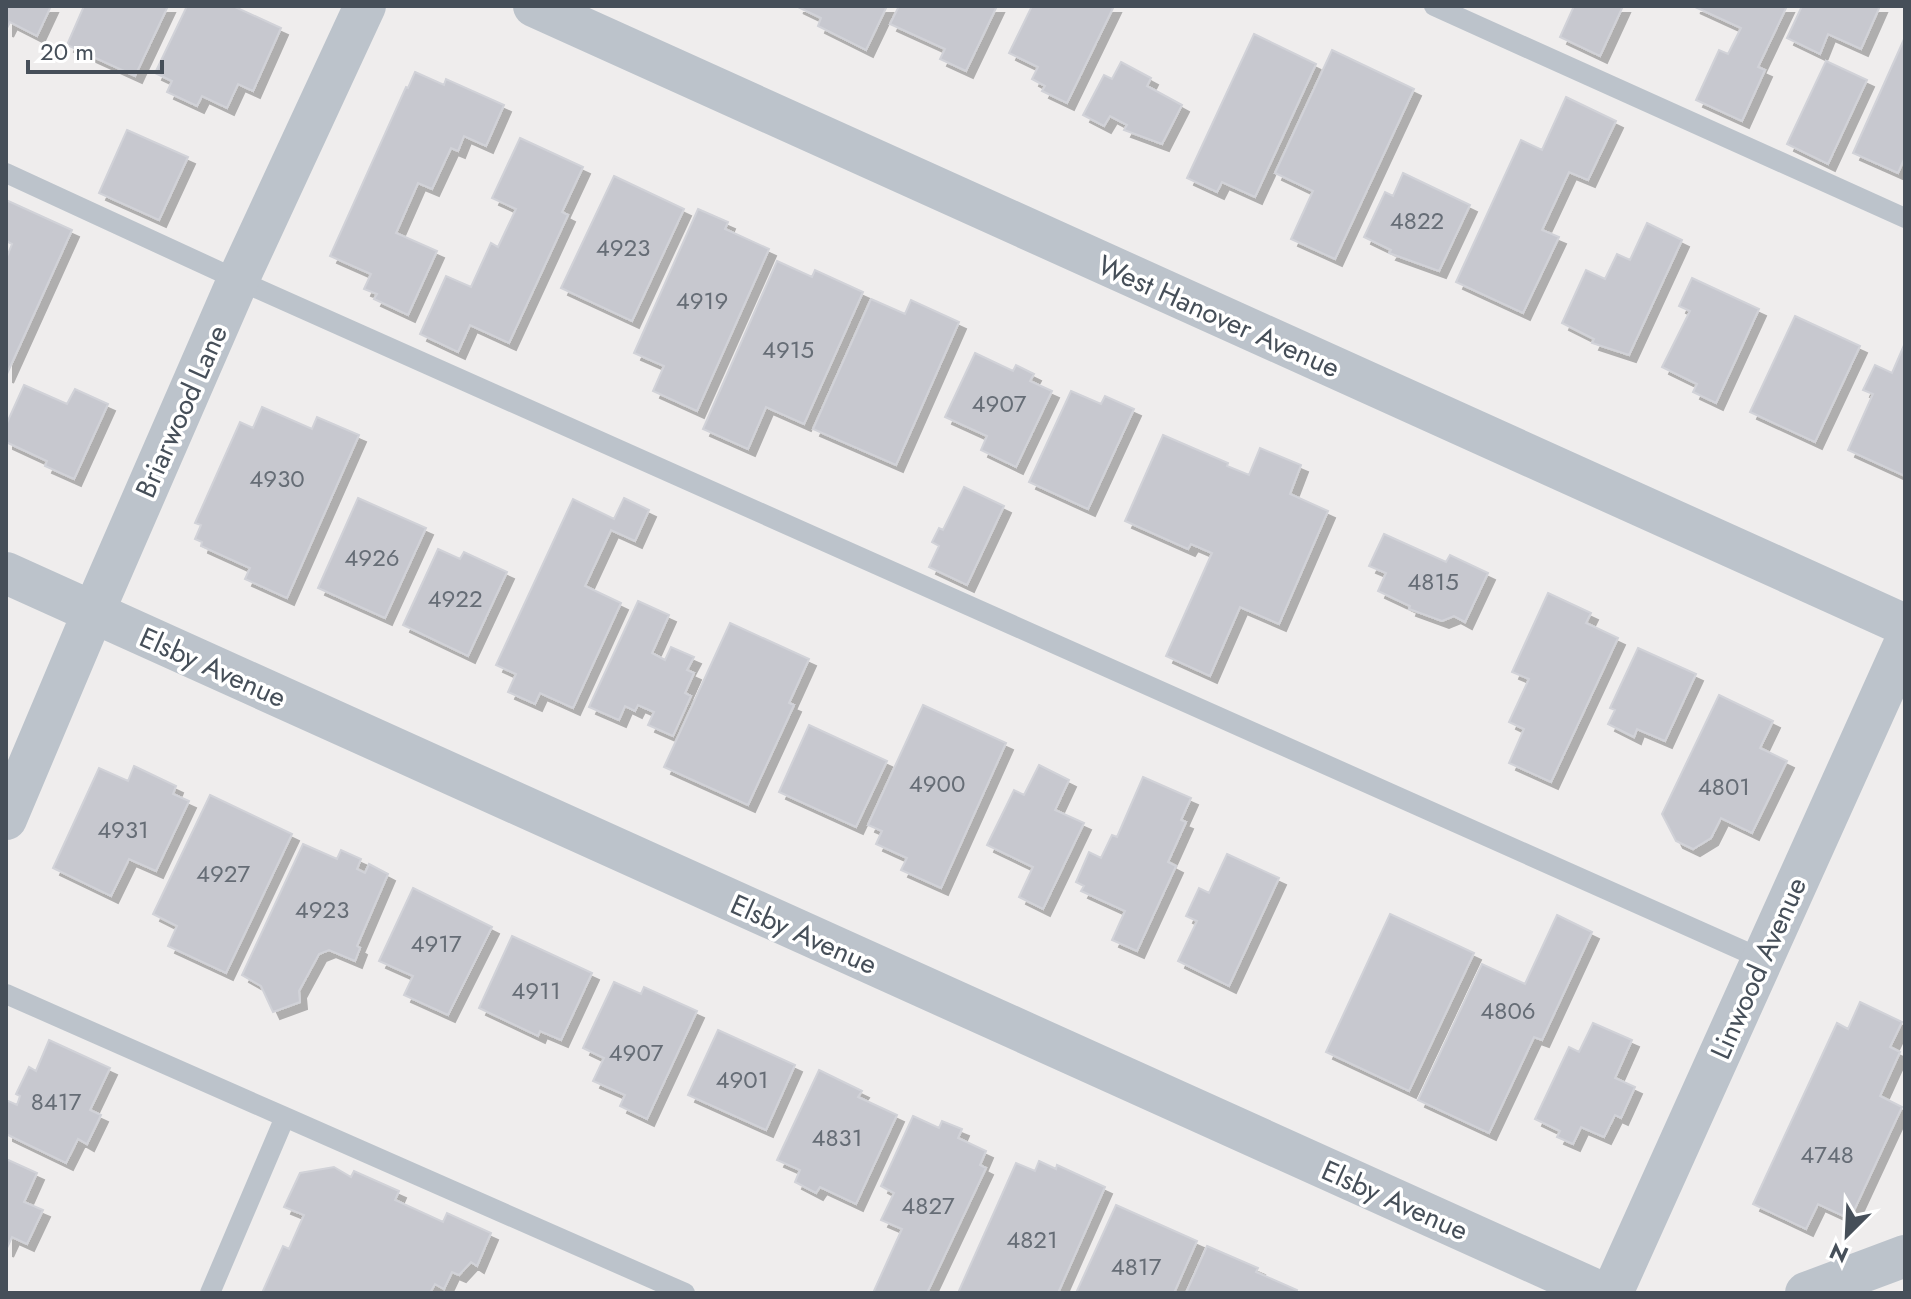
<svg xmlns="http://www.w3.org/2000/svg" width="1911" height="1299" viewBox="0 0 1911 1299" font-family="Jost,sans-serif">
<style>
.building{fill:#c7c8cf;stroke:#d1d2d8;stroke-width:2;filter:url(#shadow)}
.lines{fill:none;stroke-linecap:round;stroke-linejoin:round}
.service{stroke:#bcc3cb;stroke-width:20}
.minor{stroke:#bcc3cb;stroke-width:42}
.labels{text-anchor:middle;stroke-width:7;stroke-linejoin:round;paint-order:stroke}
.number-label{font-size:24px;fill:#666d76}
.street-label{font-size:28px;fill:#464f59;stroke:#fff}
</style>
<defs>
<filter id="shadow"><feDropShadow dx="7" dy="7" stdDeviation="0" flood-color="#0004"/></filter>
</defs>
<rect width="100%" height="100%" fill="#efeded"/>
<!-- building -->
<path class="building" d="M6,6H51L37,36L10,22L6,30Z
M84,6H168L135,76L67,45Z
M187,6H233L281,28L253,91L238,84L227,108L202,96L197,106L167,92L172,81L155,73Z
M796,6H887L866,50L818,26L821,18Z
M899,6H997L966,71L940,59L945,49L890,24Z
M1032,6H1114L1067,103L1042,91L1045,86L1032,79L1038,67L1009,53Z
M1574,6H1623L1600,56L1560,37Z
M1693,6H1787L1758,67L1765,70L1742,121L1696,100L1719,50L1728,54L1741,28Z
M1802,6H1880L1861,49L1828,34L1820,54L1787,38Z
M1254,34L1316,64L1255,197L1222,182L1217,192L1187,178Z
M1905,37V157L1898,173L1853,153Z
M1332,50L1414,89L1335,259L1291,239L1313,191L1275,173Z
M1826,61L1867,80L1828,164L1787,144Z
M1121,62L1151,78L1147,86L1182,105L1162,144L1124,130L1127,125L1110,116L1104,126L1083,115L1104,75L1112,79Z
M415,72L444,85L446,79L504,105L486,146L464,136L458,151L451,148L432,189L418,183L396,233L437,251L408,315L374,299L377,294L364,289L371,274L330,256L406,87L408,88Z
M1566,97L1616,121L1588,180L1569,172L1542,230L1559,237L1523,313L1456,282L1521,140L1542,150Z
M127,130L188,157L159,220L99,193Z
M520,138L583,167L562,212L568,215L509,343L470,325L458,352L420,334L446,276L471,287L491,243L498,247L516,209L492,198Z
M1403,173L1470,205L1439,271L1389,253L1391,250L1364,237L1385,192L1393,196Z
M614,176L684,209L632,321L561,288Z
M6,200L72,230L6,376V259L12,244L6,241Z
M698,209L728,222L725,229L769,249L697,411L653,391L664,366L634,353Z
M1647,223L1682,240L1629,355L1592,343L1594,339L1562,323L1586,270L1605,279L1617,254L1630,260Z
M777,261L812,277L815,270L863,292L804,424L766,407L748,449L703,429Z
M1692,278L1759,309L1716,403L1693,392L1697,384L1662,367L1690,311L1679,306Z
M871,299L905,314L911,300L959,322L896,465L813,429Z
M1795,316L1860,346L1815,442L1750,412Z
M1905,343V476L1848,450L1873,394L1863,390L1875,365L1892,373Z
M975,353L1013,371L1016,365L1034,374L1030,381L1052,391L1016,467L981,450L987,436L945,417Z
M24,385L67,404L75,389L108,404L74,479L45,466L47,461L6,442V425Z
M1071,391L1101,404L1105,396L1134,409L1088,509L1029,482Z
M262,407L312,429L317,417L359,435L287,598L245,579L250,568L201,546L202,542L195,539L201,525L195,523L240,422L253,428Z
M1163,435L1228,463L1227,466L1249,475L1260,448L1301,465L1290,494L1328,511L1279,624L1240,607L1210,676L1166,656L1212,553L1191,544L1188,549L1125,521Z
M964,487L1004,506L967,585L929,567L939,546L932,542L939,528L943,530Z
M358,498L426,528L385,618L318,588Z
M624,498L649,510L635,541L611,530L585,586L621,603L573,708L540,693L535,704L508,692L516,674L496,665L573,499L614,519Z
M1384,534L1446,562L1450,555L1488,573L1465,622L1454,616L1442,621L1409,609L1410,606L1378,591L1386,573L1369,566Z
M438,549L460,559L464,552L507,572L468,656L403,625Z
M1548,593L1591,613L1586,623L1618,638L1551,782L1509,763L1524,729L1509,722L1529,679L1512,672Z
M638,601L669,615L652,653L665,660L671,647L694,657L687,670L694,673L685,693L691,696L673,736L648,725L654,712L638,705L635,711L625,706L619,720L589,707Z
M730,623L809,659L789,703L794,705L748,805L664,767Z
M1638,648L1696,674L1665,741L1637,729L1634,737L1608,724L1615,710L1610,708Z
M1719,695L1773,721L1760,748L1787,761L1752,833L1721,818L1711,838L1693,849L1676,841L1662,814Z
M923,705L1006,743L941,888L901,870L907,858L876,844L882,831L868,825Z
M809,725L887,761L856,827L779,792Z
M1039,765L1069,780L1055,810L1084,823L1043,909L1019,897L1033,867L987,845L1014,790L1024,795Z
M134,766L176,786L173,794L189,801L156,871L129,859L111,896L53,868L99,768L128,781Z
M1143,777L1191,798L1181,820L1186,822L1168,862L1176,866L1137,951L1112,940L1125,911L1081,891L1084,886L1076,882L1089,852L1101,858L1112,835L1117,837Z
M210,795L292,834L226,973L168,946L177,926L153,914Z
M303,844L337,859L341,850L361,859L357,869L365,873L369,864L388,874L357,946L360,948L355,961L329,950L319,954L299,991L300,1002L273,1012L261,986L242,975Z
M1227,854L1279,878L1229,986L1178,961L1197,921L1186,916L1199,888L1209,893Z
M413,888L492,927L448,1015L404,995L413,976L379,961Z
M1390,914L1474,953L1409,1091L1326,1052Z
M1557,915L1592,932L1542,1040L1534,1037L1489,1133L1418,1100L1482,964L1525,984Z
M512,936L592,973L561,1040L540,1031L538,1036L479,1008Z
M614,982L641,994L644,987L697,1011L647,1119L620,1106L625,1095L593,1081L604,1058L583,1048Z
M1860,1002L1902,1022L1890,1047L1900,1052L1880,1096L1902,1107L1850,1219L1818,1204L1806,1229L1753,1204L1837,1023L1848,1029Z
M1593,1023L1632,1040L1615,1078L1635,1087L1621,1118L1615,1115L1604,1137L1581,1127L1573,1144L1557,1137L1560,1131L1535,1119L1569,1047L1579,1052Z
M718,1030L795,1065L766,1130L688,1095Z
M49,1040L110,1068L90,1110L101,1115L87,1144L78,1139L66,1163L6,1134V1100L17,1105L20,1096L16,1094L29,1067L36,1071Z
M819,1070L862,1091L858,1097L897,1115L856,1204L820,1187L816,1193L795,1182L800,1170L777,1160Z
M913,1116L939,1128L942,1121L962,1129L958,1138L986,1151L980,1165L986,1168L927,1293H873L902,1229L881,1220L894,1193L881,1186Z
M6,1159L37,1173L24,1202L43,1210L27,1244L12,1237L6,1250Z
M1039,1161L1056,1169L1057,1165L1105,1187L1058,1293H958L1016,1163L1035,1171Z
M334,1167L351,1177L354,1171L399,1191L395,1200L443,1222L447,1213L491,1233L477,1266L471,1262L459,1275L452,1272L444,1289L435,1284L430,1293H262L283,1246L289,1249L304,1215L284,1207L300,1173Z
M1116,1205L1197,1241L1174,1293H1076Z
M1207,1246L1258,1268L1256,1272L1297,1290L1296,1293H1186Z"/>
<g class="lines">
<!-- service -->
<path class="service" d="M1434,6L1905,218
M6,173L238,280L1762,959
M6,994L285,1117
M210,1293L285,1117L685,1293"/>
<!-- minor -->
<path class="minor" d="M534,6L1905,625
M6,573L1602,1293
M6,819L93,613L238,280L365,6
M1612,1293L1905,643
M1806,1293L1905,1256"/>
</g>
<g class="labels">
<!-- number labels -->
<g class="number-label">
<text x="1417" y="229">4822</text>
<text x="623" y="256">4923</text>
<text x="702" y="309">4919</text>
<text x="788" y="358">4915</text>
<text x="999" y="412">4907</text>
<text x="277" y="487">4930</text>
<text x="372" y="566">4926</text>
<text x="1433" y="590">4815</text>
<text x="455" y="607">4922</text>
<text x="937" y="792">4900</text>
<text x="1724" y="795">4801</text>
<text x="123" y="838">4931</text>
<text x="223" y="882">4927</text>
<text x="322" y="918">4923</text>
<text x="436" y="952">4917</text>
<text x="536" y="999">4911</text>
<text x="1508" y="1019">4806</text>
<text x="636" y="1061">4907</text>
<text x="742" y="1088">4901</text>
<text x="56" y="1110">8417</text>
<text x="837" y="1146">4831</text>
<text x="1827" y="1163">4748</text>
<text x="928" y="1214">4827</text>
<text x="1032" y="1248">4821</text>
<text x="1136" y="1275">4817</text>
</g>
<!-- street labels -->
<g class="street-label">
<text transform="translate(1219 316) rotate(24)" y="10">West Hanover Avenue</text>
<text transform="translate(181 411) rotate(-66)" y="10">Briarwood Lane</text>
<text transform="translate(213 667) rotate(24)" y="10">Elsby Avenue</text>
<text transform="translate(804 934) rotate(24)" y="10">Elsby Avenue</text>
<text transform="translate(1758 968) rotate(-66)" y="10">Linwood Avenue</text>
<text transform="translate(1395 1200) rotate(24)" y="10">Elsby Avenue</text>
</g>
</g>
<!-- border -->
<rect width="1911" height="1299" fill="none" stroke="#464f59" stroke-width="16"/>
<!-- north arrow -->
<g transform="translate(1847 1235) rotate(204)" stroke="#ffffff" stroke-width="6" paint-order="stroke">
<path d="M0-6L14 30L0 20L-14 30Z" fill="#464f59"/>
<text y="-12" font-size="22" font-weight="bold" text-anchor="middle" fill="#464f59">N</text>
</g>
<!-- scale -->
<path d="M28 60v12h134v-12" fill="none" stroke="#464f59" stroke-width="4"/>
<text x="40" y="60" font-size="24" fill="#464f59" stroke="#ffffff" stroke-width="6" paint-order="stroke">20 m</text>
</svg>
